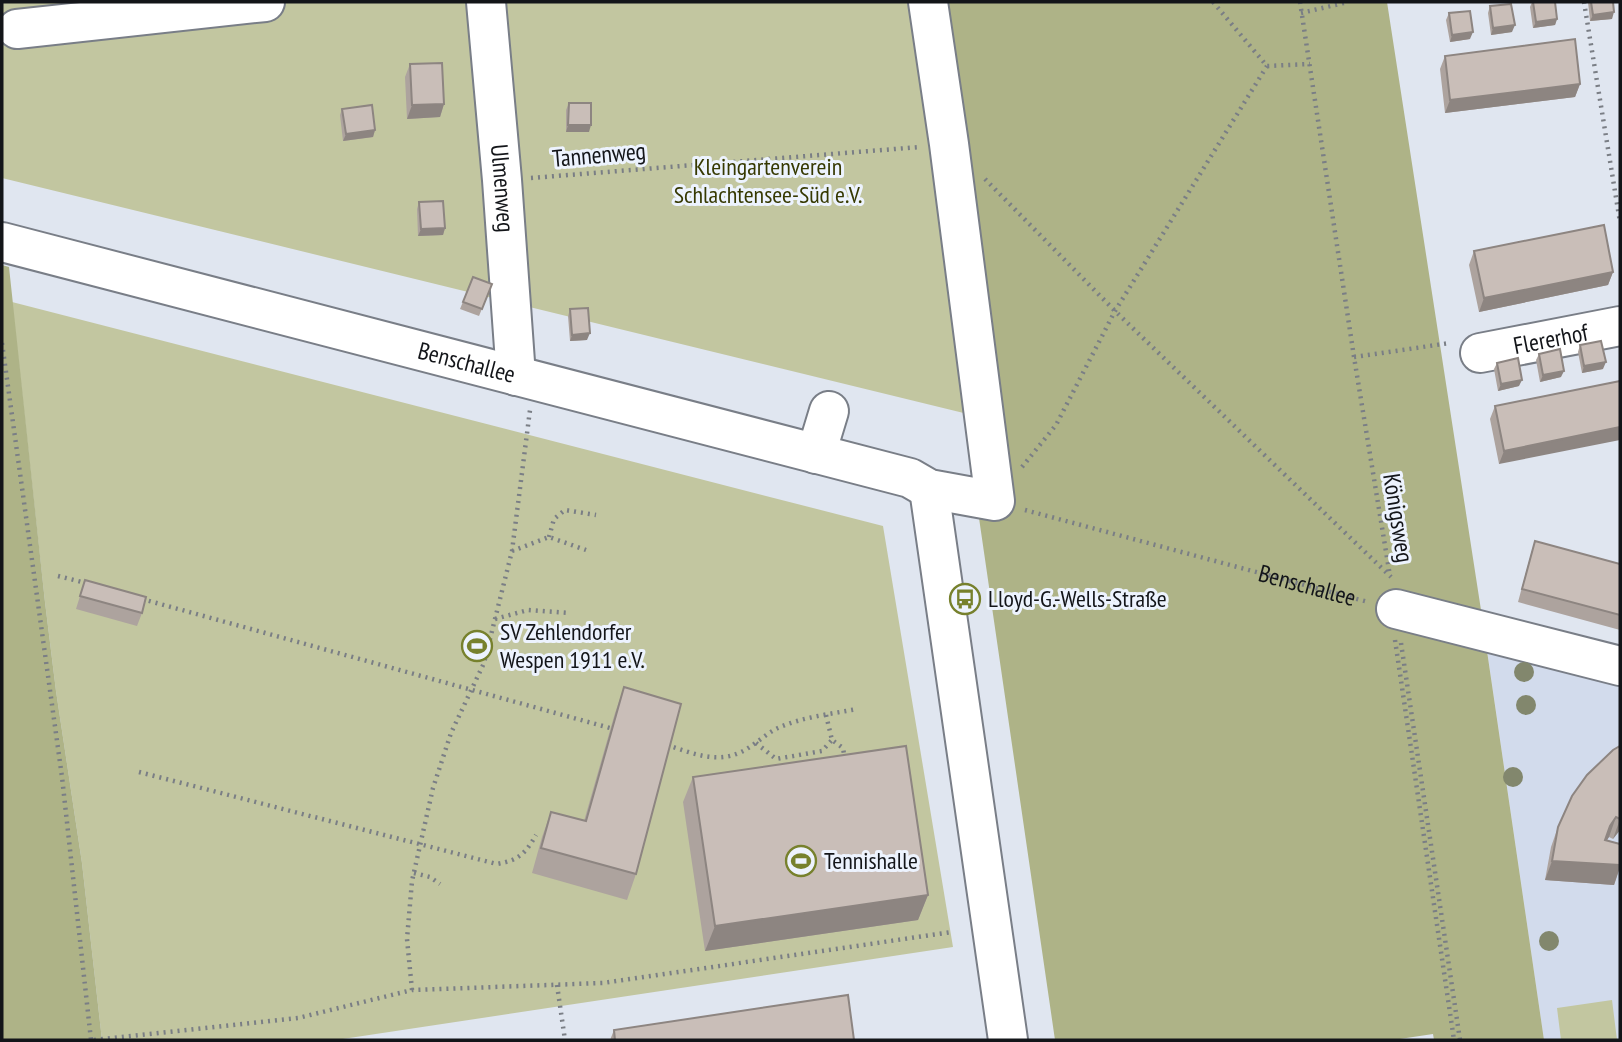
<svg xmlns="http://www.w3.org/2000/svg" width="1622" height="1042" viewBox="0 0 1622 1042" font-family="'PT Sans Narrow',sans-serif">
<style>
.built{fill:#d2dbec}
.green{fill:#c2c6a0}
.forest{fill:#aeb387}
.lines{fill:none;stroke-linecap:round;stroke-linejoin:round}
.minor-casing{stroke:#797e87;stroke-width:42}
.path{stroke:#7a7e85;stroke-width:4.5;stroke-dasharray:2 5;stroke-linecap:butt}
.minor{stroke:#fff;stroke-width:38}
.tree{fill:#82876d}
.wall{fill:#ada39e}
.shaded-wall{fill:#8d8581}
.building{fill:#c9beb8;stroke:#8d8581;stroke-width:2}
.labels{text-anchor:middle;stroke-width:6;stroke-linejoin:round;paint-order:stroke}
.street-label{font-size:24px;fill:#131519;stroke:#edf3fe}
.park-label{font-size:24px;fill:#363902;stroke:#edf3fe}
.poi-label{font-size:24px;fill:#131519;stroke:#edf3fe;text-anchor:start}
</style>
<rect width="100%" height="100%" fill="#e0e6f0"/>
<!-- built -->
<path class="built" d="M1487,650L1620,685V1040H1544Z"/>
<!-- green -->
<path class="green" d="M2,2H925L980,417L2,178Z
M12,302L883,526L953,947L336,1040H102L82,863L56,691L45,602Z
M1612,1000L1617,1040H1561L1557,1008Z"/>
<!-- forest -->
<path class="forest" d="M925,2H1387L1481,610L1544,1040H1434L1433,1034L1393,1040H1055L979,518L993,521Z
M2,265L9,267L45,602L56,691L82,863L102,1040H2Z"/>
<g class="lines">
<!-- minor casing -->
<g class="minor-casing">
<g id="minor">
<path id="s2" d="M486,2L502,180L516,376"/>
<path d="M17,29L265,2"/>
<path id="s3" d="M2,242L910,478L929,489L995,501L949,144L928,2"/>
<path id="s4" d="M1480,353L1620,326"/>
<path d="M816,454L829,411"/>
<path d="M929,489L1008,1040"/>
<path d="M1396,609L1620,666"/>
</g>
</g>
<!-- path -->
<g class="path">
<path d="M1213,2L1267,66L1310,64"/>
<path d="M1300,2L1354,357L1390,576"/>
<path d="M1584,2L1620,222"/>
<path d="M1301,13L1348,2"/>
<path d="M531,178L920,147"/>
<path d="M985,179L1115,311L1391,577"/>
<path d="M2,343L62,777L91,1040"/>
<path d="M1354,357L1450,343"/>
<path d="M1022,467L1056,425L1115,311L1267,66"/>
<path id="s1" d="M1025,510L1368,602"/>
<path d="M549,537L554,519L565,510L596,515"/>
<path d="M512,551L549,537L586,550"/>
<path d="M58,576L90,584"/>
<path d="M142,599L610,728"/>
<path d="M495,619L528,610L569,613"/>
<path d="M1395,640L1454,1040"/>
<path d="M1401,643L1460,1040"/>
<path d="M826,715L832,740L843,748L845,760"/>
<path d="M756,743L776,759L822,751L832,740"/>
<path d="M667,745C692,753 716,764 741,752C754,746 765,734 778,728C802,717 831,714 857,709"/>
<path d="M139,772L497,864C519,860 525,854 536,835"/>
<path d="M414,873L430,877L440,884"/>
<path d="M557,985L565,1040"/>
<path d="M412,990L407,939L412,881L433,788L451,733L484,663L512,551L530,410"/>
<path d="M94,1040L298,1018L412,990L603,983L952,932"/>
</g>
<!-- minor -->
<use href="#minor" class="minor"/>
</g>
<!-- trees -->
<g class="tree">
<circle cx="1524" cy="672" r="10"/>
<circle cx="1526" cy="705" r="10"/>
<circle cx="1513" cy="777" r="10"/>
<circle cx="1549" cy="941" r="10"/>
</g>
<!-- wall -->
<path class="wall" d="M1532,2H1555L1557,19L1555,25L1533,28L1530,7Z
M1588,2H1613L1612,19L1590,21Z
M1490,6L1512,32L1491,35L1488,13Z
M1449,13L1470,39L1450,42L1446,20Z
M1445,56L1580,84L1575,97L1445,113L1440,69Z
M410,64L444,104L440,117L407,119L405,77Z
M569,103L589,132H566V110Z
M342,109L375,130L373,137L343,141L340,115Z
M419,202L445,228L443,235L418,236L417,209Z
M1474,251L1613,272L1608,285L1479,312L1469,265Z
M473,277L492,284L479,316L460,309Z
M570,309L587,340L570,341L568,316Z
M1580,345L1603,369L1582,373L1578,352Z
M1539,354L1561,377L1540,382L1536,360Z
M1497,363L1519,386L1498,391L1494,369Z
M1620,381L1499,464L1490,419L1495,406Z
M1535,541L1620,564V630L1518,602L1531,554Z
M85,580L142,613L137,626L76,609Z
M624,687L636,874L627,900L532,873L542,837L551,812L584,821L615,713Z
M1620,746V830L1613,839L1609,837L1607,840L1620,844V867L1614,885L1545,880L1551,847L1558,827Z
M693,777L928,895L918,920L705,951L683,802Z
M614,1030L854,1040H610Z"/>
<!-- shaded-wall -->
<path class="shaded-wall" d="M1614,12L1612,19L1590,21L1593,15Z
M1557,19L1555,25L1533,28L1536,22Z
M1515,25L1512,32L1491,35L1493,28Z
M1473,32L1470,39L1450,42L1452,35Z
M1580,84L1575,97L1445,113L1450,100Z
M444,104L440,117L407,119L412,105Z
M568,125H591L589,132H566Z
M375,130L373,137L343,141L346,134Z
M445,228L443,235L418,236L421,229Z
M1613,272L1608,285L1479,312L1484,298Z
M590,333L587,340L570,341L572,335Z
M1606,362L1603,369L1582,373L1584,366Z
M1564,371L1561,377L1540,382L1543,375Z
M1522,380L1519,386L1498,391L1501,384Z
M1620,427V440L1499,464L1504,451Z
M1616,817L1609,837L1603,846L1610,826Z
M1620,819V830L1613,839Z
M1552,861L1620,865V867L1614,885L1545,880Z
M928,895L918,920L705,951L715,926Z"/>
<!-- building -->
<path class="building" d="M1533,2H1555L1557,19L1536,22Z
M1591,2H1613L1614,12L1593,15Z
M1511,4L1515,25L1493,28L1490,6Z
M1470,11L1473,32L1452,35L1449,13Z
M1575,39L1580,84L1450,100L1445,56Z
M442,63L444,104L412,105L410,64Z
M569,103H591V125H568Z
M372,105L375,130L346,134L342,109Z
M443,201L445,228L421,229L419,202Z
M1604,225L1613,272L1484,298L1474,251Z
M473,277L492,284L482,309L463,302Z
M588,308L590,333L572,335L570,309Z
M1601,341L1606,362L1584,366L1580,345Z
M1560,349L1564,371L1543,375L1539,354Z
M1518,358L1522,380L1501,384L1497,363Z
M1620,381V427L1504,451L1495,406Z
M1535,541L1620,564V615L1522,589Z
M85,580L146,597L142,613L80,596Z
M624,687L681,704L636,874L541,848L551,812L586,821Z
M906,746L928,895L715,926L693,777Z
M1620,746V819L1616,817L1610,826L1605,840L1620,844V865L1552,861L1558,827L1572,796L1587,775L1613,750Z
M848,995L854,1040H615L614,1030Z"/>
<!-- icons -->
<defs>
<g id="bus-ring" transform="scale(1.575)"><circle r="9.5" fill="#edf3fe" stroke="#77812d" stroke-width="1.5"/><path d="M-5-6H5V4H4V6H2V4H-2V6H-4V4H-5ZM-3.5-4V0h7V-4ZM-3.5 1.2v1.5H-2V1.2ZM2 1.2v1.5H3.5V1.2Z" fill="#77812d"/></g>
<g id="stadium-ring" transform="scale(1.575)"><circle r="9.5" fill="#edf3fe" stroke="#77812d" stroke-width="1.5"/><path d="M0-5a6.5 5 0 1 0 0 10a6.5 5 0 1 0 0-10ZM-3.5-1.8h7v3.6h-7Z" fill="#77812d"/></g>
</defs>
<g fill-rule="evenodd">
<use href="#bus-ring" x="965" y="599"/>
<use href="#stadium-ring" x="477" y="646"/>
<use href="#stadium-ring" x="801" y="861"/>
</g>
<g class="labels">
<!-- street labels -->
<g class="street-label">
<text transform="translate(599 155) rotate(-5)" y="8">Tannenweg</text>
<text dy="8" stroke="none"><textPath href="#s2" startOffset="187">Ulmenweg</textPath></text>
<text dy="8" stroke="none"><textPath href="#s4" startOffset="72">Flererhof</textPath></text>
<text dy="8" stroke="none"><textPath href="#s3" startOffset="480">Benschallee</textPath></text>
<text transform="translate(1398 518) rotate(81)" y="8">Königsweg</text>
<text dy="8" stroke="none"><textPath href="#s1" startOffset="292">Benschallee</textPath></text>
</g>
<!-- park labels -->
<g class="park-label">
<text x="768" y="175">Kleingartenverein<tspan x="768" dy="28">Schlachtensee-Süd e.V.</tspan></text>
</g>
<!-- poi labels -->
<g class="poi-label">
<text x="988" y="607">Lloyd-G.-Wells-Straße</text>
<text x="500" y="640">SV Zehlendorfer<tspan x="500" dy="28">Wespen 1911 e.V.</tspan></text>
<text x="824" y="869">Tennishalle</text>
</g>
</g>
<!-- border -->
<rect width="1622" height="1042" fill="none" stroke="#131519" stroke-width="7"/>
</svg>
